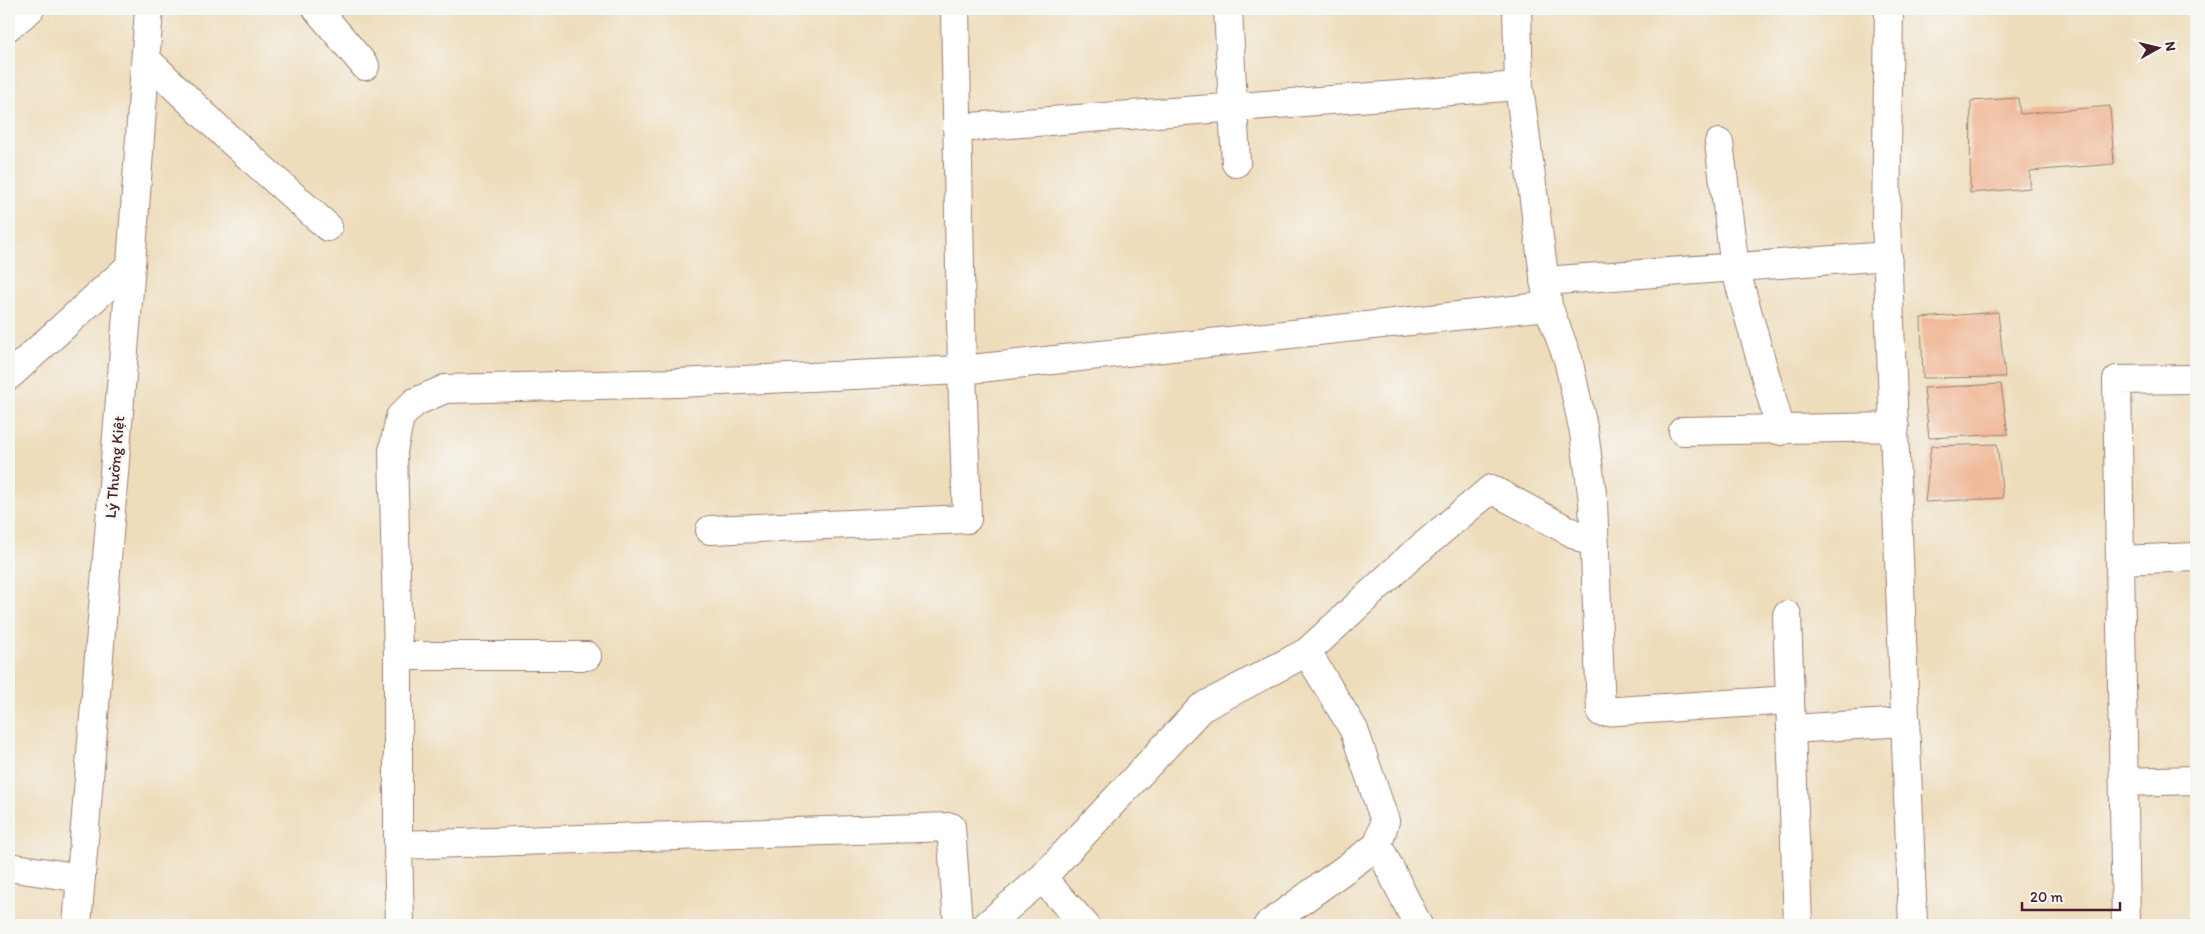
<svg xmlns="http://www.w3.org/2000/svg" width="2205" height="934" viewBox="0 0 2205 934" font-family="Itim,sans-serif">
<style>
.building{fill:#f0b28f}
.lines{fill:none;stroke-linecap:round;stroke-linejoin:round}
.minor-casing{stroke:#9c7e73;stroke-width:30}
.minor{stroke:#fff;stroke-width:28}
.labels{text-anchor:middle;stroke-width:4.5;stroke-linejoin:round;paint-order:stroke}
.street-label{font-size:16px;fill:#4a1f2b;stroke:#f6f6f2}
</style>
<rect width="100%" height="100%" fill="#f6f6f2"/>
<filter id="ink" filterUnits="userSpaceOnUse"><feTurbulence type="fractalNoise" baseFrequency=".02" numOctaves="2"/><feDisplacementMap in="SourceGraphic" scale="10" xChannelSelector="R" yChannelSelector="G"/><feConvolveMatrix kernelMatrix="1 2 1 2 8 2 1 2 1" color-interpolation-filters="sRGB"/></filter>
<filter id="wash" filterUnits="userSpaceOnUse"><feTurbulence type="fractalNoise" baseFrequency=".0096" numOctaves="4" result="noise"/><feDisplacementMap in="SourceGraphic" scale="20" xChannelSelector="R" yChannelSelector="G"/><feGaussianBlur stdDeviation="1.12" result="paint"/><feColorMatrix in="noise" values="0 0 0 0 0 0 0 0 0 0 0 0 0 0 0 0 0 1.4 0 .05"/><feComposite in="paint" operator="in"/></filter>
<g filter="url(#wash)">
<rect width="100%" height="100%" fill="#edb"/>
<g id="blocks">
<!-- building -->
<path class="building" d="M2018,98L2020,114L2110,106L2114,164L2030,171V188L1970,193L1971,101Z
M1998,312L2005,377L1923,378L1921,318Z
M2001,384L2008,434L1929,438L1924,388Z
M1997,444L2003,498L1925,502L1931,446Z"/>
</g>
</g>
<g filter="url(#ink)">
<use href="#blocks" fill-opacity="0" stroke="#9c7e73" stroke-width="1"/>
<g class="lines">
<!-- minor casing -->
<g class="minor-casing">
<path id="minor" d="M317,9L365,66
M1228,9L1236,163
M1517,9L1519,86L1548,306L1568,359L1584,432L1593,501L1601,712L1790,700
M1889,9L1886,220L1913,925
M9,26L30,9
M146,59L226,136L328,227
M957,128L1519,86
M1719,143L1735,268L1781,431
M1544,281L1888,256
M9,376L131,265
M1683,431L1895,427
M710,530L967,519L962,370L955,9
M2120,560L2196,557
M1787,615L1798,925
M398,656L393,451L400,417L415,402L445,389L677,383L962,370L1548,306
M1791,729L1906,722
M2124,782L2196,780
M398,845V656H587
M9,867L81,878
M77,925L131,265L149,9
M400,925L398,845L951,827L958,925
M987,925L1042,878
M1085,925L1042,878L1201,708L1307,652
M1268,925L1378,845
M1418,925L1378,845L1385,821L1354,730L1307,652L1410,557L1491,489L1595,545
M2126,925L2117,380L2196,379"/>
</g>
<!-- minor -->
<use href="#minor" class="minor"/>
</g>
</g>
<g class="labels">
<!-- street labels -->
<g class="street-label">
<text transform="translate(114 467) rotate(-85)" y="6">Lý Thường Kiệt</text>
</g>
</g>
<!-- margin -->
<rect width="2205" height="934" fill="none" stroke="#f6f6f2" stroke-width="30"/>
<!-- north arrow -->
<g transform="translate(2158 48) rotate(82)" stroke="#f6f6f2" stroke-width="4" paint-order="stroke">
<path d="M0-4L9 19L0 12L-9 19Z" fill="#4a1f2b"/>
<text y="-8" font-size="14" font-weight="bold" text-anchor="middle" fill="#4a1f2b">N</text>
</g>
<!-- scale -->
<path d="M2022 902v8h98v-8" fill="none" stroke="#4a1f2b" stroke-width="2.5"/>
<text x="2030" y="902" font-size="15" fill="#4a1f2b" stroke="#f6f6f2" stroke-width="4" paint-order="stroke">20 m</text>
</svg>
